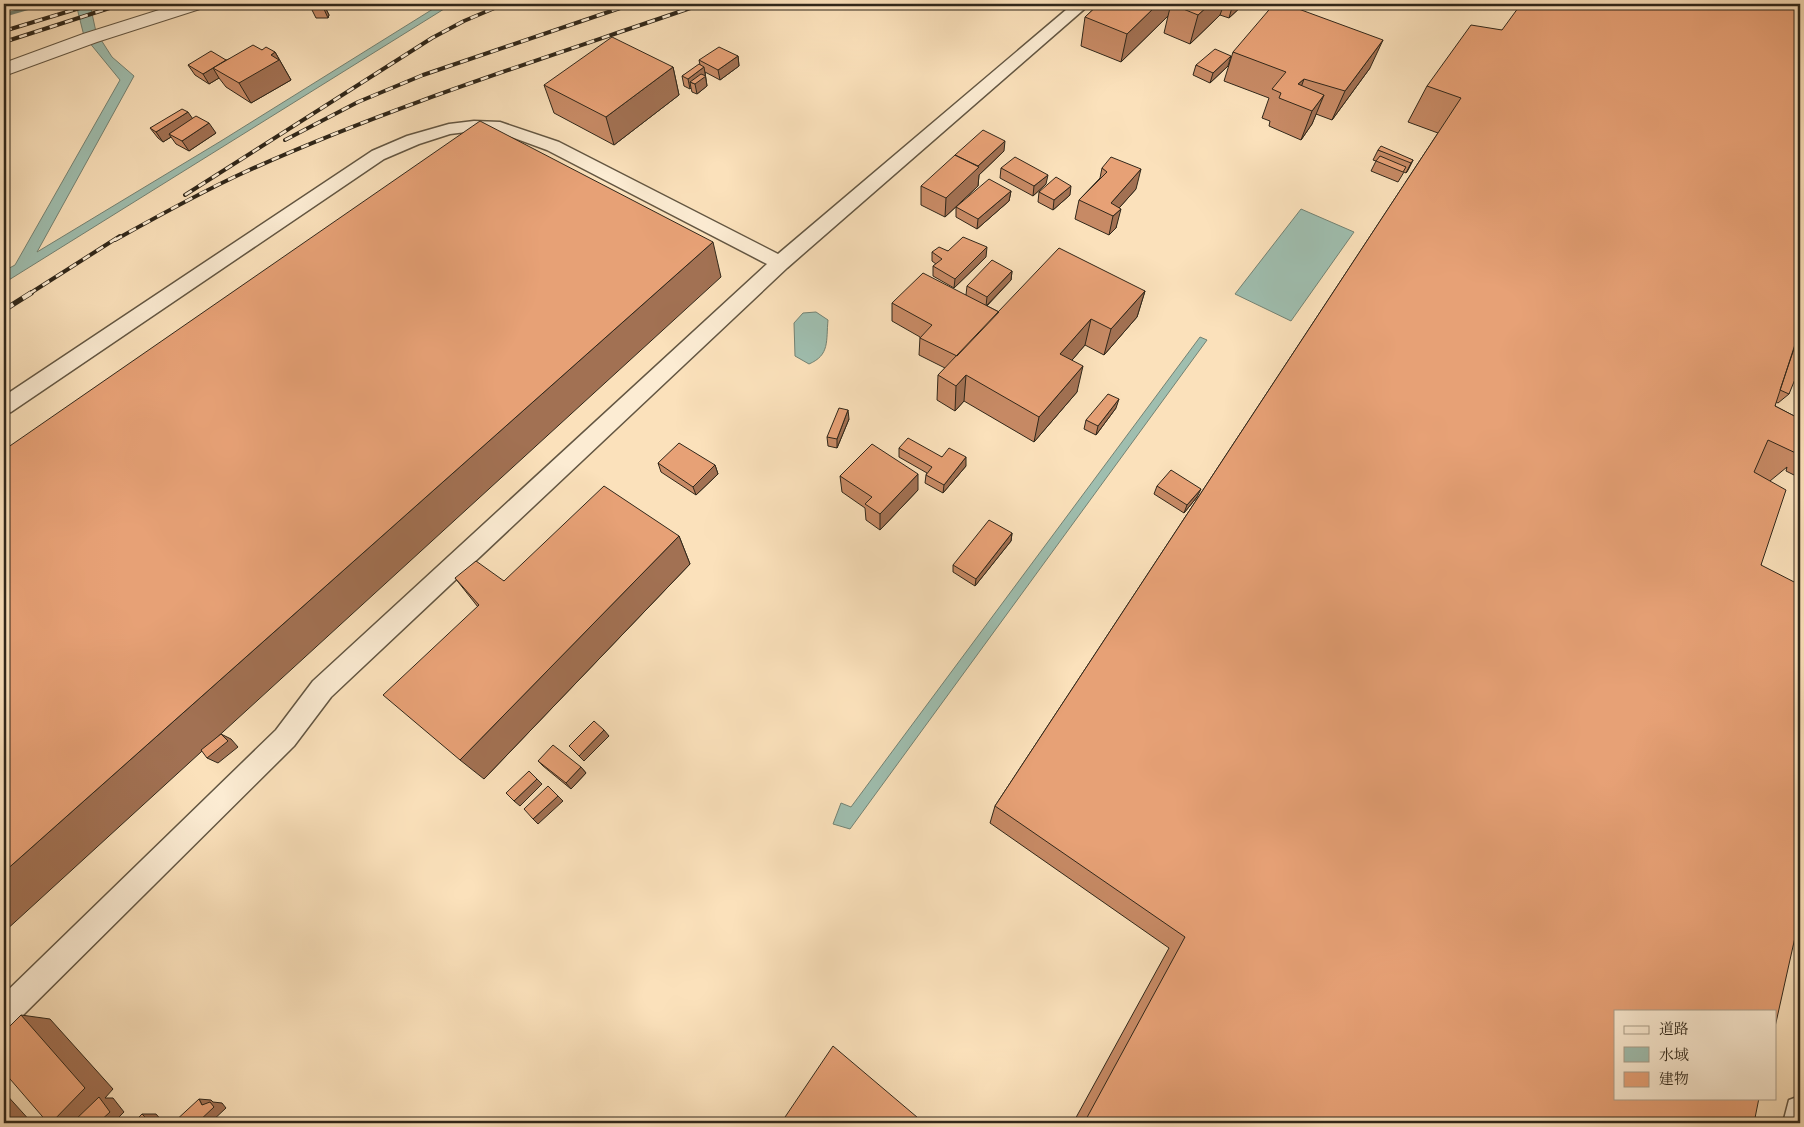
<svg xmlns="http://www.w3.org/2000/svg" width="1804" height="1127" viewBox="0 0 1804 1127" font-family="Alegreya,'Noto Serif JP',serif">
<style>
.water{fill:#9fbeaf;stroke:#738273}
.lines{fill:none;stroke-linecap:round;stroke-linejoin:round}
.stream{fill:#738273;fill-rule:evenodd}
.service-casing{stroke:#635642;stroke-width:3}
.minor-casing{stroke:#635642;stroke-width:2}
.service{fill:#fcecd3;fill-rule:evenodd}
.minor{fill:#fcecd3;fill-rule:evenodd}
.rail-far1-casing{stroke:#30271a;stroke-width:4}
.rail-casing{stroke:#30271a;stroke-width:5.5}
.rail-far1{stroke:#fcecd3;stroke-width:2.5;stroke-dasharray:8;stroke-linecap:butt}
.rail{stroke:#fcecd3;stroke-width:4;stroke-dasharray:11;stroke-linecap:butt}
.wall{fill:#c78a65;stroke:#30271a}
.shaded-wall{fill:#a27153;stroke:#30271a}
.building{fill:#e7a176;stroke:#30271a}
</style>
<rect width="100%" height="100%" fill="#fbe1bb"/>
<filter id="stains"><feTurbulence type="fractalNoise" baseFrequency=".004" numOctaves="4"/><feColorMatrix values="0 0 0 0 .2 0 0 0 0 .09 0 0 0 0 .02 0 0 0 .5 -.17"/></filter>
<radialGradient id="worn" r=".72"><stop offset=".6" stop-color="#630" stop-opacity="0"/><stop offset="1" stop-color="#630" stop-opacity=".3"/></radialGradient>
<!-- water -->
<path class="water" d="M76,4H90L96,32L112,57L134,76L37,252L221,141L441,4H452L4,283V271L15,265L120,80L84,36Z
M1301,209L1354,232L1291,321L1235,294Z
M816,312L828,320C826,341 830,355 809,364L795,356L794,323L803,313Z
M1200,337L1207,340L850,829L833,824L841,803L851,807Z"/>
<g class="lines">
<!-- stream -->
<path class="stream" d="M37,4H49L4,17V13Z"/>
<!-- service casing -->
<g class="service-casing">
<path id="service" d="M1073,4H1090L787,268L331,697L294,746L14,1024L4,1028V994L276,730L313,681L767,264L547,150L498,132L474,131L450,134L419,144L384,159L11,412L4,414V396L372,151L407,136L449,124L474,121L500,122L559,142L778,254Z
M1800,1096V1123H1783L1789,1100Z"/>
</g>
<!-- minor casing -->
<g class="minor-casing">
<path id="minor" d="M178,4H205L203,8L97,42L4,76V63L83,34Z"/>
</g>
<!-- service -->
<use href="#service" class="service"/>
<!-- minor -->
<use href="#minor" class="minor"/>
<!-- rail-far1 casing -->
<g class="rail-far1-casing">
<path id="rail-far1" d="M4,31L93,4
M4,42L122,4
M285,140L358,102L423,75L632,4
M185,195L432,38L464,21L504,4
M115,240C158,216 201,192 245,172C393,105 549,57 702,4
M29,294L120,236"/>
</g>
<!-- rail casing -->
<g class="rail-casing">
<path id="rail" d="M4,310L31,293"/>
</g>
<!-- rail-far1 -->
<use href="#rail-far1" class="rail-far1"/>
<!-- rail -->
<use href="#rail" class="rail"/>
</g>
<!-- wall -->
<path class="wall" d="M1099,4H1244L1229,18L1220,15L1190,44L1164,33L1168,16L1121,62L1081,46L1085,17Z
M1800,4V339L1797,338V340L1789,394L1778,403L1776,402L1775,406L1800,419V478L1786,471L1787,467L1770,481L1761,565L1754,1123H1073L1169,948L990,823L995,806L1438,133L1408,122L1427,86L1502,30Z
M324,5L329,15L328,18H316L311,8Z
M262,50L275,52L291,80L251,103L226,87L219,78L209,84L195,75L188,65L226,60Z
M1233,52L1370,68L1332,120L1316,114L1312,124L1301,140L1269,126L1270,121L1262,118L1269,98L1224,81Z
M738,56L739,66L720,80L705,72L707,86L697,94L692,92L691,88L690,89L684,86L682,76L700,65L699,60Z
M1196,65L1228,66L1210,83L1193,75Z
M673,67L679,95L614,145L554,113L544,85Z
M192,119L216,133L189,151L176,144L171,137L163,142L158,138L150,128Z
M1378,150L1413,160L1408,170L1406,173L1404,172L1398,182L1371,171L1376,161L1373,160Z
M1004,151L979,175L978,186L945,217L921,205V186Z
M1001,168L1046,184L1033,196L1000,178Z
M1102,168L1136,189L1119,208L1116,228L1109,235L1075,219L1079,200L1100,178Z
M1011,191L1009,201L977,229L956,217V207Z
M1039,192L1070,195L1053,210L1038,202Z
M948,251L986,257L954,288L933,276V266L936,264L932,261V252Z
M1012,271L1011,280L987,306L999,312L1145,291L1137,317L1104,355L1085,345L1072,360L1077,392L1034,442L964,401L955,411L937,400L938,375L945,368L919,355L920,337L892,321V303L966,295L967,286Z
M1116,408L1096,435L1084,429L1086,420Z
M849,419L837,448L828,446L827,437Z
M899,448L942,457L966,466L943,493L925,483L926,475L927,473L899,457Z
M658,463L715,465L718,474L696,495L661,472Z
M840,476L918,490L880,530L866,520L865,508L842,492Z
M1157,486L1197,497L1184,513L1154,494Z
M1012,533L1011,541L975,586L953,572V565Z
M679,536L690,564L484,779L478,607L455,578L504,581Z
M538,761L581,767L586,773L571,789L543,766Z"/>
<!-- shaded-wall -->
<path class="shaded-wall" d="M1158,4H1181H1171L1168,16L1121,62L1127,34Z
M1210,4H1224L1220,15L1190,44L1198,15Z
M1233,4H1244L1229,18Z
M324,5L329,15L328,18L323,7Z
M1383,40L1370,68L1332,120L1345,91Z
M275,52L291,80L251,103L239,83L271,55Z
M738,56L739,66L720,80L718,70Z
M1231,56L1228,66L1210,83L1213,73Z
M673,67L679,95L614,145L606,117Z
M704,67L707,86L697,94L695,84L690,82L691,88L690,89L688,79Z
M213,68L219,78L209,84L203,74Z
M1304,79L1295,104L1298,84Z
M1324,95L1312,124L1301,140L1312,111Z
M188,112L195,122L169,134L171,137L163,142L156,132Z
M209,123L216,133L189,151L182,141Z
M1005,141L1004,151L979,175L978,186L945,217L946,198L977,167Z
M1413,160L1408,170L1406,173L1411,163Z
M1141,169L1136,189L1112,216L1111,203Z
M1048,175L1046,184L1033,196L1034,186Z
M1071,186L1070,195L1053,210L1054,200Z
M1011,191L1009,201L977,229L978,219Z
M1121,209L1116,228L1109,235L1113,216Z
M713,242L721,277L4,932V872Z
M987,247L986,257L954,288L955,279Z
M1012,271L1011,280L986,306L987,297Z
M1145,291L1137,317L1104,355L1111,329Z
M1091,319L1085,345L1055,380L1060,354Z
M1083,366L1077,392L1034,442L1039,417Z
M966,375L964,401L955,411L956,386Z
M1119,399L1116,408L1096,435L1098,426Z
M848,410L849,419L837,448V439Z
M966,457V466L943,493L944,485Z
M715,465L718,474L696,495L693,487Z
M918,474V490L880,530V514Z
M1201,489L1197,497L1184,513L1187,505Z
M1012,533L1011,541L975,586L976,579Z
M679,536L690,564L484,779L460,760Z
M604,730L609,736L584,761L579,756Z
M221,734L231,739L238,747L218,763L207,758Z
M581,767L586,773L571,789L566,783Z
M537,779L542,784L520,806L514,801Z
M558,796L563,801L538,824L533,819Z
M21,1015L50,1019L113,1089L105,1098H113L124,1112L113,1123H51Z
M4,1092L32,1123H4Z
M199,1099L211,1100L213,1102L222,1103L226,1108L210,1123H197L202,1105Z
M142,1114H156L164,1123H151Z"/>
<!-- building -->
<path class="building" d="M312,4L324,5L323,7L311,8Z
M1099,4H1158L1127,34L1085,17Z
M1171,4H1210L1198,15Z
M1274,4H1285L1383,40L1345,91L1304,79L1298,84L1324,95L1312,111L1279,98L1281,93L1272,89L1286,72L1233,52Z
M1521,4H1800V329L1775,406L1800,419V455L1768,440L1754,472L1786,490L1761,565L1800,585V915L1775,1027V1011H1615V1098H1759L1754,1123H1084L1185,937L995,806L1461,98L1427,86L1471,25L1502,30Z
M612,37L673,67L606,117L544,85Z
M253,45L262,50L266,47L275,52L271,55L279,60L239,83L213,68Z
M719,47L738,56L718,70L699,60Z
M1215,49L1231,56L1213,73L1196,65Z
M211,51L226,60L203,74L188,65Z
M699,64L704,67L688,79L682,76Z
M701,74L706,76L695,84L690,82Z
M182,109L188,112L156,132L150,128Z
M196,116L209,123L182,141L169,134Z
M480,121L713,242L4,872V450Z
M983,130L1005,141L978,166L955,155Z
M1381,146L1413,160L1411,163L1378,150Z
M955,155L979,167L946,198L921,186Z
M1380,156L1406,167L1403,172L1376,161Z
M1015,157L1048,175L1034,186L1001,168Z
M1111,157L1141,169L1111,203L1121,209L1113,216L1079,200L1107,172L1102,168Z
M1056,177L1071,186L1054,200L1039,192Z
M989,179L1011,191L978,219L956,207Z
M963,237L987,247L955,279L933,266L942,259L932,252L939,247L948,251Z
M1059,248L1145,291L1111,329L1091,319L1060,354L1083,366L1039,417L966,375L956,386L938,375Z
M992,260L1012,271L987,297L967,286Z
M923,273L999,312L957,356L920,338L932,325L892,303Z
M1797,340L1800,342V367L1789,394L1780,390Z
M1108,394L1119,399L1098,426L1086,420Z
M839,408L848,410L837,439L827,437Z
M908,438L942,457L949,448L966,457L944,485L926,475L932,467L899,448Z
M679,443L715,465L693,487L658,463Z
M872,444L918,474L880,514L865,504L872,497L840,476Z
M1171,470L1201,489L1187,505L1157,486Z
M604,486L679,536L460,760L383,695L479,605L455,578L476,561L504,581Z
M989,520L1012,533L976,579L953,565Z
M594,721L604,730L579,756L569,746Z
M221,734L228,741L207,758L201,750Z
M553,745L581,767L566,783L538,761Z
M529,771L537,779L514,801L506,793Z
M548,786L558,796L533,819L524,809Z
M21,1015L85,1088L51,1123H48L4,1072V1032Z
M833,1046L924,1123H781Z
M99,1097L110,1112L98,1123H72Z
M199,1099L202,1105L210,1102L214,1107L197,1123H173Z
M142,1114L151,1123H133Z"/>
<!-- margin -->
<rect width="1804" height="1127" fill="none" stroke="#fbe1bb" stroke-width="20"/>
<rect x="5" y="5" width="1794" height="1117" fill="none" stroke="#30271a" stroke-width="2.5"/>
<rect x="10" y="10" width="1784" height="1107" fill="none" stroke="#30271a"/>
<!-- legend -->
<rect x="1614" y="1010" width="162" height="90" fill="#fcecd3" stroke="#aa9d89"/>
<rect x="1624" y="1026" width="25" height="8" fill="#fcecd3" stroke="#aa9d89"/>
<text x="1659" y="1034" font-size="15" fill="#30271a">道路</text>
<rect x="1624" y="1047" width="25" height="15" fill="#9fbeaf" stroke="#aa9d89"/>
<text x="1659" y="1060" font-size="15" fill="#30271a">水域</text>
<rect x="1624" y="1072" width="25" height="15" fill="#e7a176" stroke="#aa9d89"/>
<text x="1659" y="1084" font-size="15" fill="#30271a">建物</text>
<rect width="100%" height="100%" filter="url(#stains)"/>
<rect width="100%" height="100%" fill="url(#worn)"/>
</svg>
